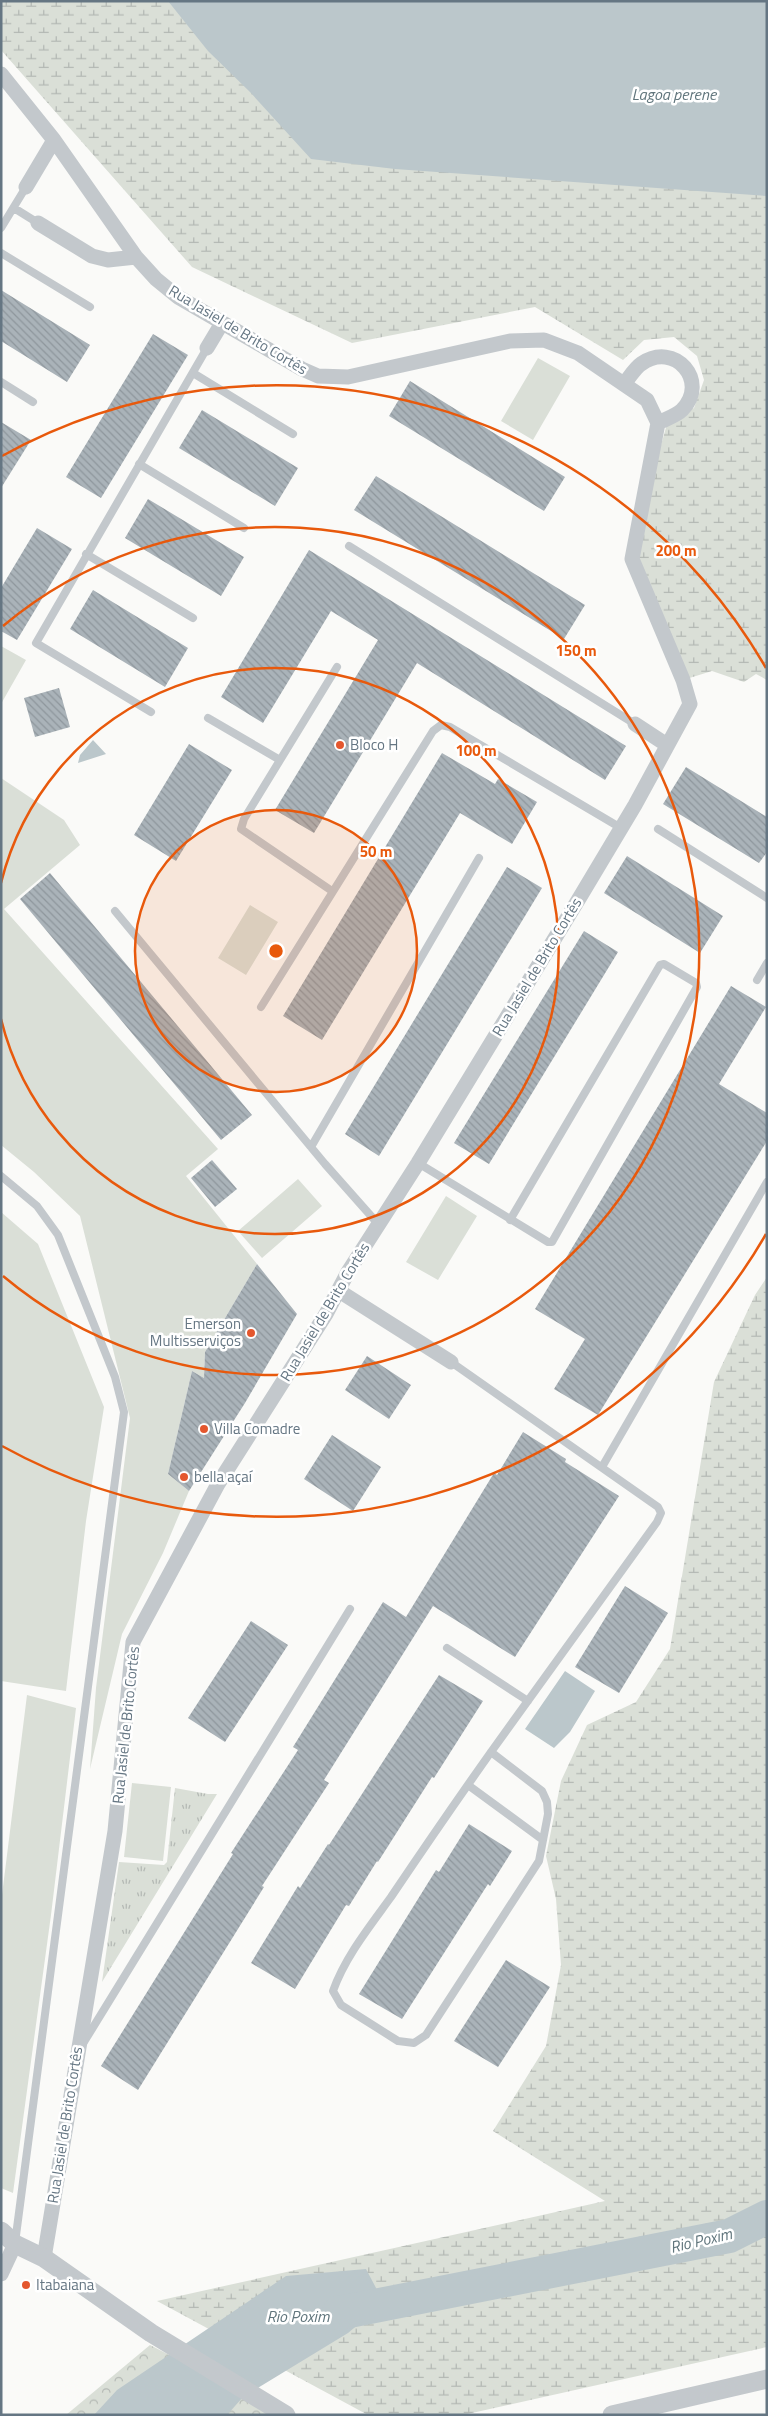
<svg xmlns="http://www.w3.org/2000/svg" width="768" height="2416" viewBox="0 0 768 2416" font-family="'Titillium Web',sans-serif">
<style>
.grass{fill:#dadfd7}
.forest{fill:url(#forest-crowns)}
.wetland{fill:url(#wetland-marsh)}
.park{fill:url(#park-tufts)}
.water{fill:#bbc7cb}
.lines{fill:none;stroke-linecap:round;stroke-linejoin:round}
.river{stroke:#bbc7cb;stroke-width:34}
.building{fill:url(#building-back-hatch)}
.service{stroke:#c3c8cc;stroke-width:8}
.minor{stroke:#c3c8cc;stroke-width:15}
.tertiary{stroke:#c3c8cc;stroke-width:19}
.ring{fill:none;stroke:#e8590c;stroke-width:2.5}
.poi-dot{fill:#e4572e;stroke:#fff;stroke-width:2}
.labels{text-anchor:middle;stroke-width:5;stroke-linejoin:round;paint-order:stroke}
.street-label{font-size:15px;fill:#657683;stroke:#fff}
.poi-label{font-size:15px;fill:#657683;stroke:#fff;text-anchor:start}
.water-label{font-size:16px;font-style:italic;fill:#60757c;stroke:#fff}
.centre{fill:#e8590c;stroke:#fff;stroke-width:2.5}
.ring-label{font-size:15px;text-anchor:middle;font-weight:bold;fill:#e8590c;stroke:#fff;stroke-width:5;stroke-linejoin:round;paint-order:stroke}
</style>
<defs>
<pattern id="forest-crowns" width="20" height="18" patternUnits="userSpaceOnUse" patternTransform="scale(1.25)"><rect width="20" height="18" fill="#dadfd7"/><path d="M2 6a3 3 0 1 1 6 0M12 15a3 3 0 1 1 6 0" fill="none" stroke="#b4b9b4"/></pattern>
<pattern id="wetland-marsh" width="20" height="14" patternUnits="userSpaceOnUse" patternTransform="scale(1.25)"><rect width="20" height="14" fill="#dadfd7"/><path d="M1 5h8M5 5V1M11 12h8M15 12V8" fill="none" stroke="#b4b9b4"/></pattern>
<pattern id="park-tufts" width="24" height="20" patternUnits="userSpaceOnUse" patternTransform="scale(1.25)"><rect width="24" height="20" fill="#dadfd7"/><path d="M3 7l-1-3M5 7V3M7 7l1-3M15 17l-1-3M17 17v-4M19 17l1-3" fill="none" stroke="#b4b9b4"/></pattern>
<pattern id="building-back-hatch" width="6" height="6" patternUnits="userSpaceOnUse" patternTransform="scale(1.25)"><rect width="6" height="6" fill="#aab3b9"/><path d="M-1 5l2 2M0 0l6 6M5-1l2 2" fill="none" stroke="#8e969c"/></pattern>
</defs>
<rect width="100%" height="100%" fill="#fafaf8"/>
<!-- grass -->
<path class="grass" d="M538,358L570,376L533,440L501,421Z
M1,646L26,660L1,704Z
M1,778L64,820L80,845L4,909L218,1149L186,1176L257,1264L205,1352L204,1378L192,1371L168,1474L189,1491L163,1553L122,1634L90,1769L96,1688L130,1418L80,1216L34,1172L1,1145Z
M250,905L278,922L246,975L218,958Z
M298,1179L322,1206L262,1258L238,1231Z
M446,1196L477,1216L438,1280L406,1262Z
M1,1212L38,1244L104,1407L86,1521L66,1691L1,1681Z
M27,1695L76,1708L51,1915L13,2193L1,2188V1903Z
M132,1783L171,1787L163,1861L124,1857Z"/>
<!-- forest -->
<path class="forest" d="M150,2345L277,2410L274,2415H66Z"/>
<!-- wetland -->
<path class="wetland" d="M1,1H767V680L756,674L744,682L712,671L683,680L633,544L667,424L694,408L704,380L697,356L674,337L644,340L623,360L535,307L352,343L192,267L1,50Z
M767,1277V2347L463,2415H368L157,2301L605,2201L493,2131L546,2046L561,1965L556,1899L546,1856L561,1781L587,1725L636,1702L670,1649L714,1382L755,1295Z"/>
<!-- park -->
<path class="park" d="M175,1788L208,1794H217L102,1982L119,1862L164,1865L167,1862Z"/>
<!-- water -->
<path class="water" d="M168,1H767V196L395,169L311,159L250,92L208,51Z
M93,740L106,754L78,763L80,755Z
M565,1671L595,1691L570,1732L554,1748L525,1729Z
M366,2269L384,2303L348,2333L243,2397L227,2415H94L117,2390L286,2276Z"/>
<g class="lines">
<!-- river -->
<path class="river" d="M339,2313L729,2236L767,2217"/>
</g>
<!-- building -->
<path class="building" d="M1,290L90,345L67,382L1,341Z
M153,334L188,355L101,498L66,477Z
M410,381L565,477L544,511L389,416Z
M202,410L298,468L275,506L179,448Z
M1,422L31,440L1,488Z
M376,476L585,605L564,639L354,510Z
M148,499L244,557L221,596L125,538Z
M37,528L72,549L17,640L1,631V588Z
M309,550L626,746L605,780L417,663L314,833L275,810L378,640L331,611L263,723L221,697Z
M93,590L188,648L165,687L70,629Z
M59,688L70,727L35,737L24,698Z
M189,744L232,770L176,861L134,835Z
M442,753L495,784L498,779L537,802L512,844L460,813L322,1040L283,1016Z
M686,767L767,817V852L759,863L663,804Z
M627,856L723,916L700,953L604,893Z
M507,867L542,888L379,1156L345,1134Z
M50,873L252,1115L221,1140L20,899Z
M584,931L618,952L489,1164L454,1143Z
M731,986L766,1007L719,1084L767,1113V1141L598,1415L554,1389L585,1339L535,1309Z
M212,1160L237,1189L215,1207L191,1178Z
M257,1264L297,1314L245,1403L189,1491L168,1474L192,1371L204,1378L205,1352Z
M367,1356L411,1385L389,1419L345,1390Z
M523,1432L566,1459L565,1462L619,1496L515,1657L433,1606L324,1780L329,1783L262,1886L264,1887L138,2090L101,2066L233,1854L231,1853L298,1750L293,1747L383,1602L406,1617L494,1473L497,1475Z
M332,1435L381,1467L353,1511L304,1479Z
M625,1586L668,1613L619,1693L575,1667Z
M251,1621L288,1645L225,1742L188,1718Z
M439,1675L483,1701L434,1778L432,1777L378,1862L377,1861L349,1906L346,1905L295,1989L251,1963L298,1886L300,1888L328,1844L329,1845Z
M469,1824L512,1851L490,1886L488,1884L402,2019L359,1994L436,1870L439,1872Z
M506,1960L550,1987L498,2067L454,2041Z"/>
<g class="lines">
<!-- service -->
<path class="service" d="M14,208L38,223
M1,228L26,187
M1,253L90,307
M193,373L293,434
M1,382L33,402
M139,464L244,528
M349,546L635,724
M86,554L193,618
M151,712L36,643L207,348
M208,718L280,760
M658,829L767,898
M332,891L241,829L244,819L337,667
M115,911L325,1164L379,1225
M757,980L767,963
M261,1007L433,731L441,725L450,727L621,828
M311,1147L479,858
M418,1163L548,1242H552L697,987L696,983L664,964L660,965L510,1220
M1,1176L37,1206L58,1235L115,1377L124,1412L15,2243
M451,1362L658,1507L661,1513L657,1522L491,1752C457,1800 424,1848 391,1897C370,1926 345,1957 333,1991L341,2005L398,2041L414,2043L426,2035L539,1861L548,1814L547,1802L542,1791L491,1752
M602,1467L767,1182
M447,1648L528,1701
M468,1785L543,1840
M84,2042L350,1609"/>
<!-- minor -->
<path class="minor" d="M1,74L54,140L136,257L156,279L178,297L302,369L318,376L348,377L510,341L544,340L578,353L647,400L658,423L632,559L683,680L690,704L635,805L580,897L418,1163L348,1272L326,1314L218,1484L133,1642L115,1831L44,2258
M26,187L54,140
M38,223L92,256L108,260L136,257
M207,348L222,323
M624,384C629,378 635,368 641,364C675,340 710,382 682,410C676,416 665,419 658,423
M635,724L667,745
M339,1291L451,1362
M1,2274L15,2244"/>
<!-- tertiary -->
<path class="tertiary" d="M1,2231L15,2244L44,2258L151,2333L286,2415
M612,2415L767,2379"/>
</g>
<!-- distance rings -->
<circle cx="276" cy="951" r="141" fill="#e8590c" fill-opacity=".12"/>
<g class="ring">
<circle cx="276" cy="951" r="141"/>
<path d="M1 883A283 283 0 1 1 1 1019"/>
<path d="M3 626A424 424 0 1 1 3 1276"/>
<path d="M766 1234A566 566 0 0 1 2 1446M2 456A566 566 0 0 1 766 668"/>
</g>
<!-- markers -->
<g class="poi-dot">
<circle cx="340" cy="745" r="5"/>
<circle cx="251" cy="1333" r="5"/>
<circle cx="204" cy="1429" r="5"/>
<circle cx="184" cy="1477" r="5"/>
<circle cx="26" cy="2285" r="5"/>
</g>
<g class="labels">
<!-- street labels -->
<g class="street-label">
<text transform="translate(238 330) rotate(31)" y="5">Rua Jasiel de Brito Cortês</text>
<text transform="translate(537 967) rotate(-59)" y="5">Rua Jasiel de Brito Cortês</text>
<text transform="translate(325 1312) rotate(-59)" y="5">Rua Jasiel de Brito Cortês</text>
<text transform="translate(126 1725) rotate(-84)" y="5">Rua Jasiel de Brito Cortês</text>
<text transform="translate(65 2125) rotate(-81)" y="5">Rua Jasiel de Brito Cortês</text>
</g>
<!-- poi labels -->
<g class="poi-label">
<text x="350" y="750">Bloco H</text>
<text x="241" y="1329" text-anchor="end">Emerson<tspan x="241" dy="17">Multisserviços</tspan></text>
<text x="214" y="1434">Villa Comadre</text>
<text x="194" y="1482">bella açaí</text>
<text x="36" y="2290">Itabaiana</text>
</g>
<!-- water labels -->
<g class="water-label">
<text x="674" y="100">Lagoa perene</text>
<text transform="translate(701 2240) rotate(-13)" y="6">Rio Poxim</text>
<text x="298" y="2322">Rio Poxim</text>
</g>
</g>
<circle cx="276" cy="951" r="8" class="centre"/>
<g class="ring-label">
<text x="676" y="556">200 m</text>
<text x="576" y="656">150 m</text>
<text x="476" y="756">100 m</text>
<text x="376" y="857">50 m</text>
</g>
<!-- border -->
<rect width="768" height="2416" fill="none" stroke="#657683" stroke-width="5"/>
</svg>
